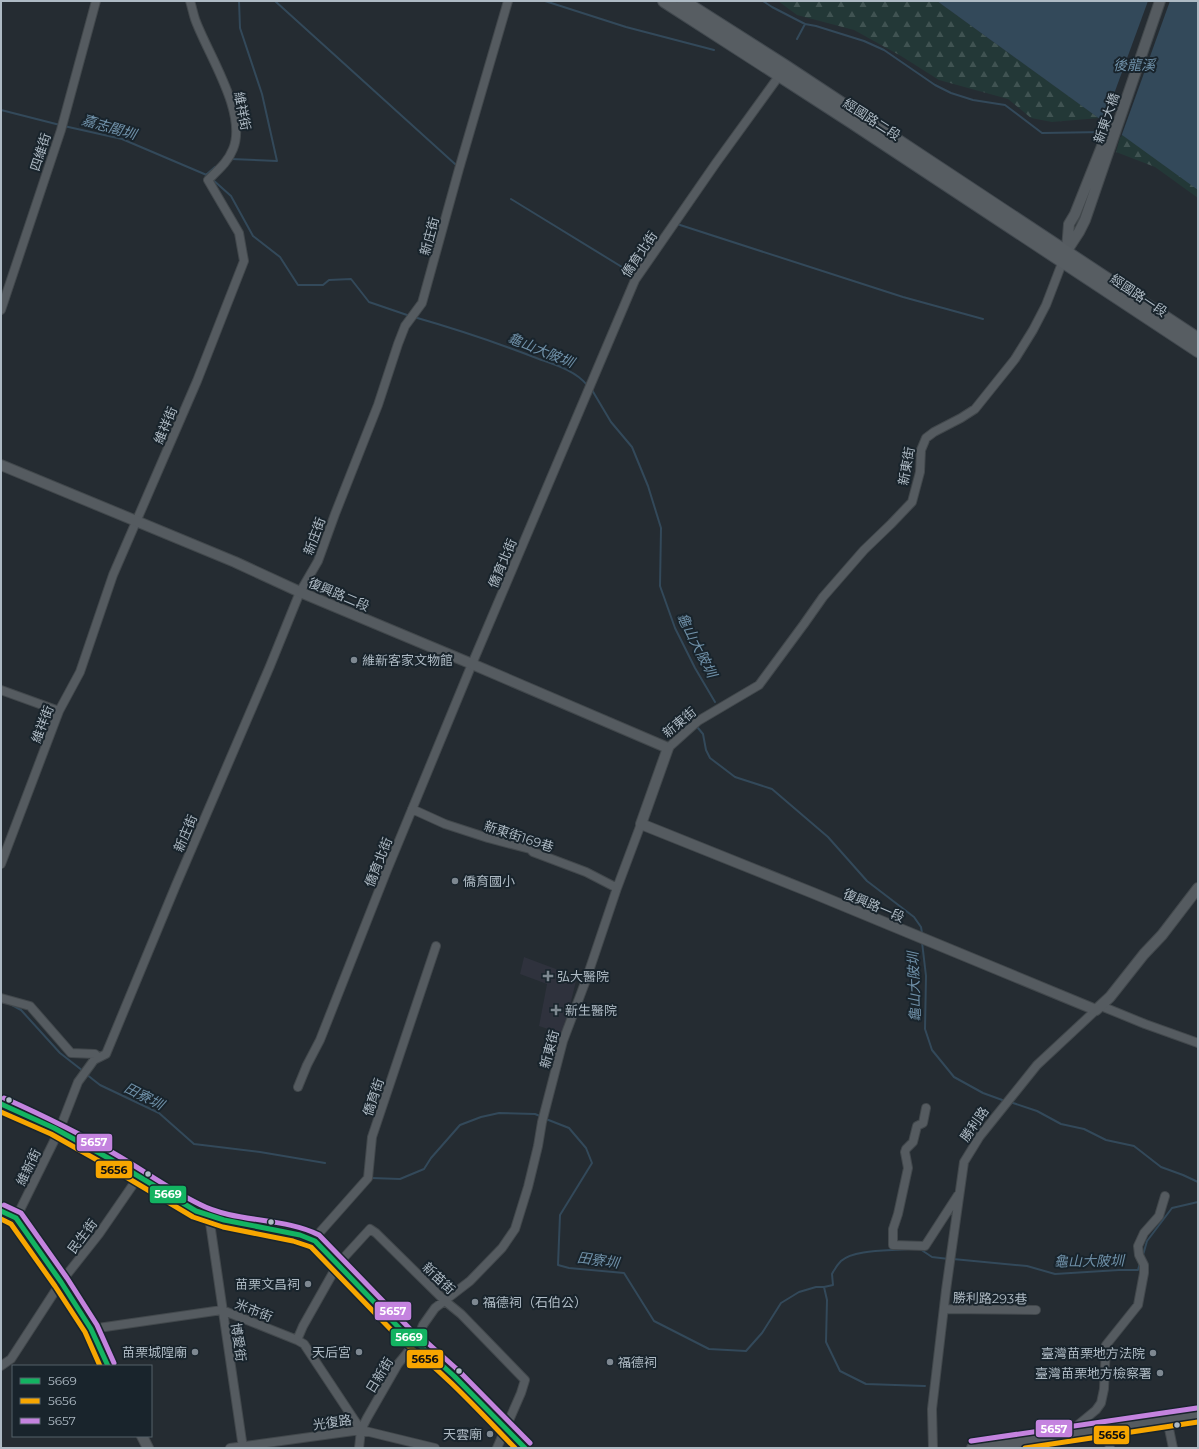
<svg xmlns="http://www.w3.org/2000/svg" width="1199" height="1449" viewBox="0 0 1199 1449" font-family="Montserrat,'Noto Sans TC',sans-serif">
<style>
.medical{fill:#2f323d}
.forest{fill:url(#forest-firs)}
.water{fill:#33495a}
.pier{fill:#252c32}
.lines{fill:none;stroke-linecap:round;stroke-linejoin:round}
.stream{stroke:#33495a;stroke-width:2}
.minor-casing{stroke:#42484c;stroke-width:10}
.tertiary-casing{stroke:#42484c;stroke-width:12}
.primary-casing{stroke:#42494f;stroke-width:14}
.minor{stroke:#555b60;stroke-width:8}
.tertiary{stroke:#555b60;stroke-width:10}
.primary{stroke:#575d62;stroke-width:12}
.bus-1-casing{stroke:#19242c;stroke-width:8}
.bus-2-casing{stroke:#19242c;stroke-width:8}
.bus-3-casing{stroke:#19242c;stroke-width:8}
.bus-1{stroke:#13b361;stroke-width:5}
.bus-2{stroke:#f7a600;stroke-width:5}
.bus-3{stroke:#c483df;stroke-width:5}
.poi-dot{fill:#7e8891;stroke:#19242c;stroke-width:1.5}
.bus-dot{fill:#aebac4;stroke:#19242c;stroke-width:1.5}
.labels{text-anchor:middle;stroke-width:4;stroke-linejoin:round;paint-order:stroke}
.street-label{font-size:13px;fill:#aebac4;stroke:#19242c}
.poi-label{font-size:13px;fill:#aebac4;stroke:#19242c;text-anchor:start}
.water-label{font-size:14px;font-style:italic;fill:#6f90a8;stroke:#19242c}
.line-badge{stroke:#19242c;stroke-width:1.5}
.badge-label{font-size:11px;text-anchor:middle;font-weight:bold;fill:#fff}
.pale-badge-label{font-size:11px;text-anchor:middle;font-weight:bold;fill:#111}
</style>
<defs>
<pattern id="forest-firs" width="22" height="20" patternUnits="userSpaceOnUse"><rect width="22" height="20" fill="#233837"/><path d="M5 1l3.5 6h-7zM16 11l3.5 6h-7z" fill="#405352"/></pattern>
</defs>
<rect width="100%" height="100%" fill="#252c32"/>
<!-- medical -->
<path class="medical" d="M524,957L577,977L563,1034L539,1026L547,984L520,974Z"/>
<!-- forest -->
<path class="forest" d="M778,1H937L1099,118L1052,122L1031,118L1008,99L939,80L901,56L854,30L797,15Z
M1121,134L1198,187V198L1155,167L1116,152Z"/>
<!-- water -->
<path class="water" d="M937,1H1198V190Z"/>
<!-- pier -->
<path class="pier" d="M1148,1H1170L1121,137L1103,124Z"/>
<g class="lines">
<!-- stream -->
<path class="stream" d="M275,1L455,164
M545,1L626,27L714,50
M763,1L772,7L805,24L816,26L864,41L884,50L935,85L951,93L973,100L1005,105L1042,133L1104,132
M797,39L805,24
M1,110L60,125
M64,126L122,139L209,176
M231,159L277,161L262,94L240,28L239,1
M207,174L215,167
M212,179L231,196L253,236L280,257L298,285H323L329,280L351,279L369,302L410,316
M511,199L635,275
M677,224L903,297L983,319
M414,317C456,329 498,343 539,359C556,365 576,371 587,385
M592,390L611,422L632,447L648,486L661,528L660,586L675,628L695,668L715,702
M698,728L703,734L706,750L710,758L735,777L772,789L828,837L867,881L914,917L921,927L922,933
M922,942L926,976L925,1029L932,1050L954,1077L983,1093L1005,1101
M10,1004L21,1010L60,1053L83,1071
M86,1074L100,1085L159,1113L194,1144L260,1152L325,1163
M1010,1102L1037,1111L1061,1124L1084,1129L1106,1140L1134,1146L1161,1167L1183,1175L1198,1182
M546,1119L569,1128L586,1148L592,1163L560,1215L558,1265L569,1268L624,1273L654,1321L709,1349L746,1351L762,1333L781,1303L799,1292L816,1287H824L827,1300L826,1342L840,1371L866,1384L925,1386
M371,1178L400,1179L424,1169L431,1158L460,1125L481,1117L499,1113L535,1114L540,1116
M920,1249L932,1257L949,1259
M1143,1255L1147,1241L1172,1208L1198,1202
M953,1259L1027,1266L1055,1274L1119,1270H1138L1140,1263
M824,1287L833,1285L832,1274C834,1270 837,1265 841,1261C854,1249 890,1251 908,1249"/>
<!-- minor casing -->
<g class="minor-casing">
<path id="minor" d="M1,310L61,130L96,1
M1,690L59,711
M668,748L698,721L759,685L804,624L823,597L864,550L891,524L912,502L920,472L921,450L926,438L934,432L961,418L975,409L1015,359L1033,330L1046,305L1064,258
M412,809L445,824L488,838L530,849L533,852L586,872L617,888
M1,864L59,711L80,672L113,575L197,381L244,261L239,233L208,180C218,170 228,162 233,149C248,113 207,53 195,19C193,13 192,7 190,1
M1,998L30,1006L71,1053L95,1054L98,1057
M1101,1006L1145,1024L1198,1043
M298,1087L307,1065L320,1040L387,870L472,664L635,280L716,163L779,76
M926,1108L923,1123L917,1126L913,1142L906,1149L905,1152L908,1168L898,1214L893,1229V1245L925,1246L958,1195
M209,1216L243,1448
M16,1218L59,1131L78,1082L94,1060L106,1054L176,885L270,666L300,592L318,561L335,514L378,405L398,344L405,326L422,303L459,169L508,1
M313,1240L368,1178L372,1137L436,946
M944,1309L1036,1310
M91,1329L222,1310L297,1340L304,1344L361,1430
M297,1340L303,1326L338,1264L370,1229L376,1233L445,1301L461,1314L525,1380L521,1393L497,1448
M1,1366L11,1359L61,1282L99,1234L139,1176
M1167,1419L1173,1448
M1106,1429L1110,1448
M1076,1433L1079,1424L1096,1410L1101,1403L1104,1389L1106,1345L1138,1305L1144,1273V1265L1139,1255L1138,1246L1144,1233L1159,1216L1165,1196
M230,1448L361,1430L435,1448
M359,1448L361,1430L367,1418L398,1364L416,1342L423,1325L435,1308L470,1281L502,1248L515,1229L528,1187L538,1146L542,1122L563,1041L586,980L617,888L641,824
M933,1448L932,1409L946,1290L964,1162L980,1136L1037,1065L1096,1010"/>
</g>
<!-- tertiary casing -->
<g class="tertiary-casing">
<path id="tertiary" d="M1067,249L1069,224L1075,214L1110,126
M1066,252L1079,232L1085,220L1160,1
M1,465L235,562L300,592L472,664L668,748L641,824L813,893L1096,1010L1110,997L1144,954L1162,935L1198,888
M1,1104L54,1128L110,1159L196,1211C220,1221 248,1225 274,1230C288,1233 302,1234 315,1241L407,1336L416,1342L454,1376L525,1448
M1,1211L16,1218L61,1282L91,1329L108,1366
M142,1436L148,1448
M972,1448L1018,1442L1198,1415"/>
</g>
<!-- primary casing -->
<g class="primary-casing">
<path id="primary" d="M664,1L850,121L1198,351
M683,1L785,66L1198,339"/>
</g>
<!-- minor -->
<use href="#minor" class="minor"/>
<!-- tertiary -->
<use href="#tertiary" class="tertiary"/>
<!-- primary -->
<use href="#primary" class="primary"/>
<!-- bus-1 casing -->
<g class="bus-1-casing">
<path id="bus-1" d="M1,1104L54,1128L110,1159L196,1211L224,1220L300,1235L315,1241L407,1336L416,1342L454,1376L525,1448
M1,1211L16,1218L61,1282L91,1329L108,1366"/>
</g>
<!-- bus-2 casing -->
<g class="bus-2-casing">
<path id="bus-2" d="M1,1112L51,1134L106,1165L193,1217L223,1227L293,1241L311,1247L402,1341C444,1372 479,1411 515,1448
M1,1219L11,1224L55,1286L85,1332L100,1366
M1025,1448L1198,1422"/>
</g>
<!-- bus-3 casing -->
<g class="bus-3-casing">
<path id="bus-3" d="M4,1098C42,1115 79,1133 115,1154C143,1170 170,1190 199,1204C235,1223 284,1217 319,1235L412,1331L421,1337L459,1371L530,1443
M4,1205L21,1213L67,1278L97,1325L114,1363
M971,1441L1197,1408"/>
</g>
<!-- bus-1 -->
<use href="#bus-1" class="bus-1"/>
<!-- bus-2 -->
<use href="#bus-2" class="bus-2"/>
<!-- bus-3 -->
<use href="#bus-3" class="bus-3"/>
</g>
<!-- markers -->
<g class="poi-dot">
<circle cx="354" cy="660" r="4"/>
<circle cx="455" cy="881" r="4"/>
<path d="M546 970h4v4h4v4h-4v4h-4v-4h-4v-4h4z"/>
<path d="M554 1004h4v4h4v4h-4v4h-4v-4h-4v-4h4z"/>
<circle cx="308" cy="1284" r="4"/>
<circle cx="475" cy="1302" r="4"/>
<circle cx="195" cy="1352" r="4"/>
<circle cx="359" cy="1352" r="4"/>
<circle cx="1153" cy="1353" r="4"/>
<circle cx="610" cy="1362" r="4"/>
<circle cx="1160" cy="1373" r="4"/>
<circle cx="490" cy="1434" r="4"/>
</g>
<g class="bus-dot">
<circle cx="9" cy="1100" r="3.5"/>
<circle cx="148" cy="1174" r="3.5"/>
<circle cx="271" cy="1222" r="3.5"/>
<circle cx="459" cy="1371" r="3.5"/>
<circle cx="1177" cy="1425" r="3.5"/>
</g>
<g class="labels">
<!-- street labels -->
<g class="street-label">
<text transform="translate(243 111) rotate(79)" y="5">維祥街</text>
<text transform="translate(1106 118) rotate(-71)" y="5">新東大橋</text>
<text transform="translate(872 119) rotate(33)" y="5">經國路二段</text>
<text transform="translate(40 152) rotate(-72)" y="5">四維街</text>
<text transform="translate(429 236) rotate(-75)" y="5">新庄街</text>
<text transform="translate(639 254) rotate(-56)" y="5">僑育北街</text>
<text transform="translate(1139 295) rotate(34)" y="5">經國路一段</text>
<text transform="translate(165 425) rotate(-67)" y="5">維祥街</text>
<text transform="translate(906 466) rotate(-80)" y="5">新東街</text>
<text transform="translate(314 536) rotate(-70)" y="5">新庄街</text>
<text transform="translate(502 563) rotate(-67)" y="5">僑育北街</text>
<text transform="translate(339 594) rotate(23)" y="5">復興路二段</text>
<text transform="translate(679 722) rotate(-40)" y="5">新東街</text>
<text transform="translate(42 724) rotate(-69)" y="5">維祥街</text>
<text transform="translate(185 833) rotate(-67)" y="5">新庄街</text>
<text transform="translate(519 836) rotate(18)" y="5">新東街169巷</text>
<text transform="translate(378 862) rotate(-68)" y="5">僑育北街</text>
<text transform="translate(874 905) rotate(23)" y="5">復興路一段</text>
<text transform="translate(549 1049) rotate(-75)" y="5">新東街</text>
<text transform="translate(373 1097) rotate(-71)" y="5">僑育街</text>
<text transform="translate(974 1124) rotate(-55)" y="5">勝利路</text>
<text transform="translate(28 1167) rotate(-64)" y="5">維新街</text>
<text transform="translate(82 1236) rotate(-53)" y="5">民生街</text>
<text transform="translate(439 1278) rotate(44)" y="5">新苗街</text>
<text transform="translate(990 1298) rotate(1)" y="5">勝利路293巷</text>
<text transform="translate(254 1310) rotate(22)" y="5">米市街</text>
<text transform="translate(239 1342) rotate(82)" y="5">博愛街</text>
<text transform="translate(379 1375) rotate(-59)" y="5">日新街</text>
<text transform="translate(332 1422) rotate(-8)" y="5">光復路</text>
</g>
<!-- poi labels -->
<g class="poi-label">
<text x="362" y="665">維新客家文物館</text>
<text x="463" y="886">僑育國小</text>
<text x="557" y="981">弘大醫院</text>
<text x="565" y="1015">新生醫院</text>
<text x="300" y="1289" text-anchor="end">苗栗文昌祠</text>
<text x="483" y="1307">福德祠（石伯公）</text>
<text x="187" y="1357" text-anchor="end">苗栗城隍廟</text>
<text x="351" y="1357" text-anchor="end">天后宮</text>
<text x="1145" y="1358" text-anchor="end">臺灣苗栗地方法院</text>
<text x="618" y="1367">福德祠</text>
<text x="1152" y="1378" text-anchor="end">臺灣苗栗地方檢察署</text>
<text x="482" y="1439" text-anchor="end">天雲廟</text>
</g>
<!-- water labels -->
<g class="water-label">
<text x="1134" y="70">後龍溪</text>
<text transform="translate(109 127) rotate(16)" y="5">嘉志閣圳</text>
<text transform="translate(541 350) rotate(22)" y="5">龜山大陂圳</text>
<text transform="translate(697 645) rotate(63)" y="5">龜山大陂圳</text>
<text transform="translate(914 987) rotate(-92)" y="5">龜山大陂圳</text>
<text transform="translate(144 1096) rotate(27)" y="5">田寮圳</text>
<text transform="translate(598 1260) rotate(8)" y="5">田寮圳</text>
<text transform="translate(1089 1261) rotate(-1)" y="5">龜山大陂圳</text>
</g>
</g>
<g class="line-badge">
<rect x="76" y="1133" width="37" height="19" rx="4" fill="#c483df"/>
<rect x="95" y="1160" width="38" height="19" rx="4" fill="#f7a600"/>
<rect x="149" y="1185" width="38" height="19" rx="4" fill="#13b361"/>
<rect x="374" y="1301" width="38" height="20" rx="4" fill="#c483df"/>
<rect x="390" y="1328" width="38" height="19" rx="4" fill="#13b361"/>
<rect x="406" y="1349" width="38" height="20" rx="4" fill="#f7a600"/>
<rect x="1035" y="1419" width="38" height="19" rx="4" fill="#c483df"/>
<rect x="1093" y="1425" width="37" height="20" rx="4" fill="#f7a600"/>
</g>
<g class="badge-label">
<text x="94" y="1146">5657</text>
<text x="168" y="1198">5669</text>
<text x="393" y="1315">5657</text>
<text x="409" y="1341">5669</text>
<text x="1054" y="1433">5657</text>
</g>
<g class="pale-badge-label">
<text x="114" y="1174">5656</text>
<text x="425" y="1363">5656</text>
<text x="1112" y="1439">5656</text>
</g>
<!-- border -->
<rect width="1199" height="1449" fill="none" stroke="#aebac4" stroke-width="4"/>
<!-- legend -->
<rect x="12" y="1365" width="140" height="72" fill="#19242c" stroke="#556069"/>
<rect x="20" y="1378" width="20" height="6" fill="#13b361" stroke="#556069"/>
<text x="48" y="1385" font-size="12" fill="#aebac4">5669</text>
<rect x="20" y="1398" width="20" height="6" fill="#f7a600" stroke="#556069"/>
<text x="48" y="1405" font-size="12" fill="#aebac4">5656</text>
<rect x="20" y="1418" width="20" height="6" fill="#c483df" stroke="#556069"/>
<text x="48" y="1425" font-size="12" fill="#aebac4">5657</text>
</svg>
